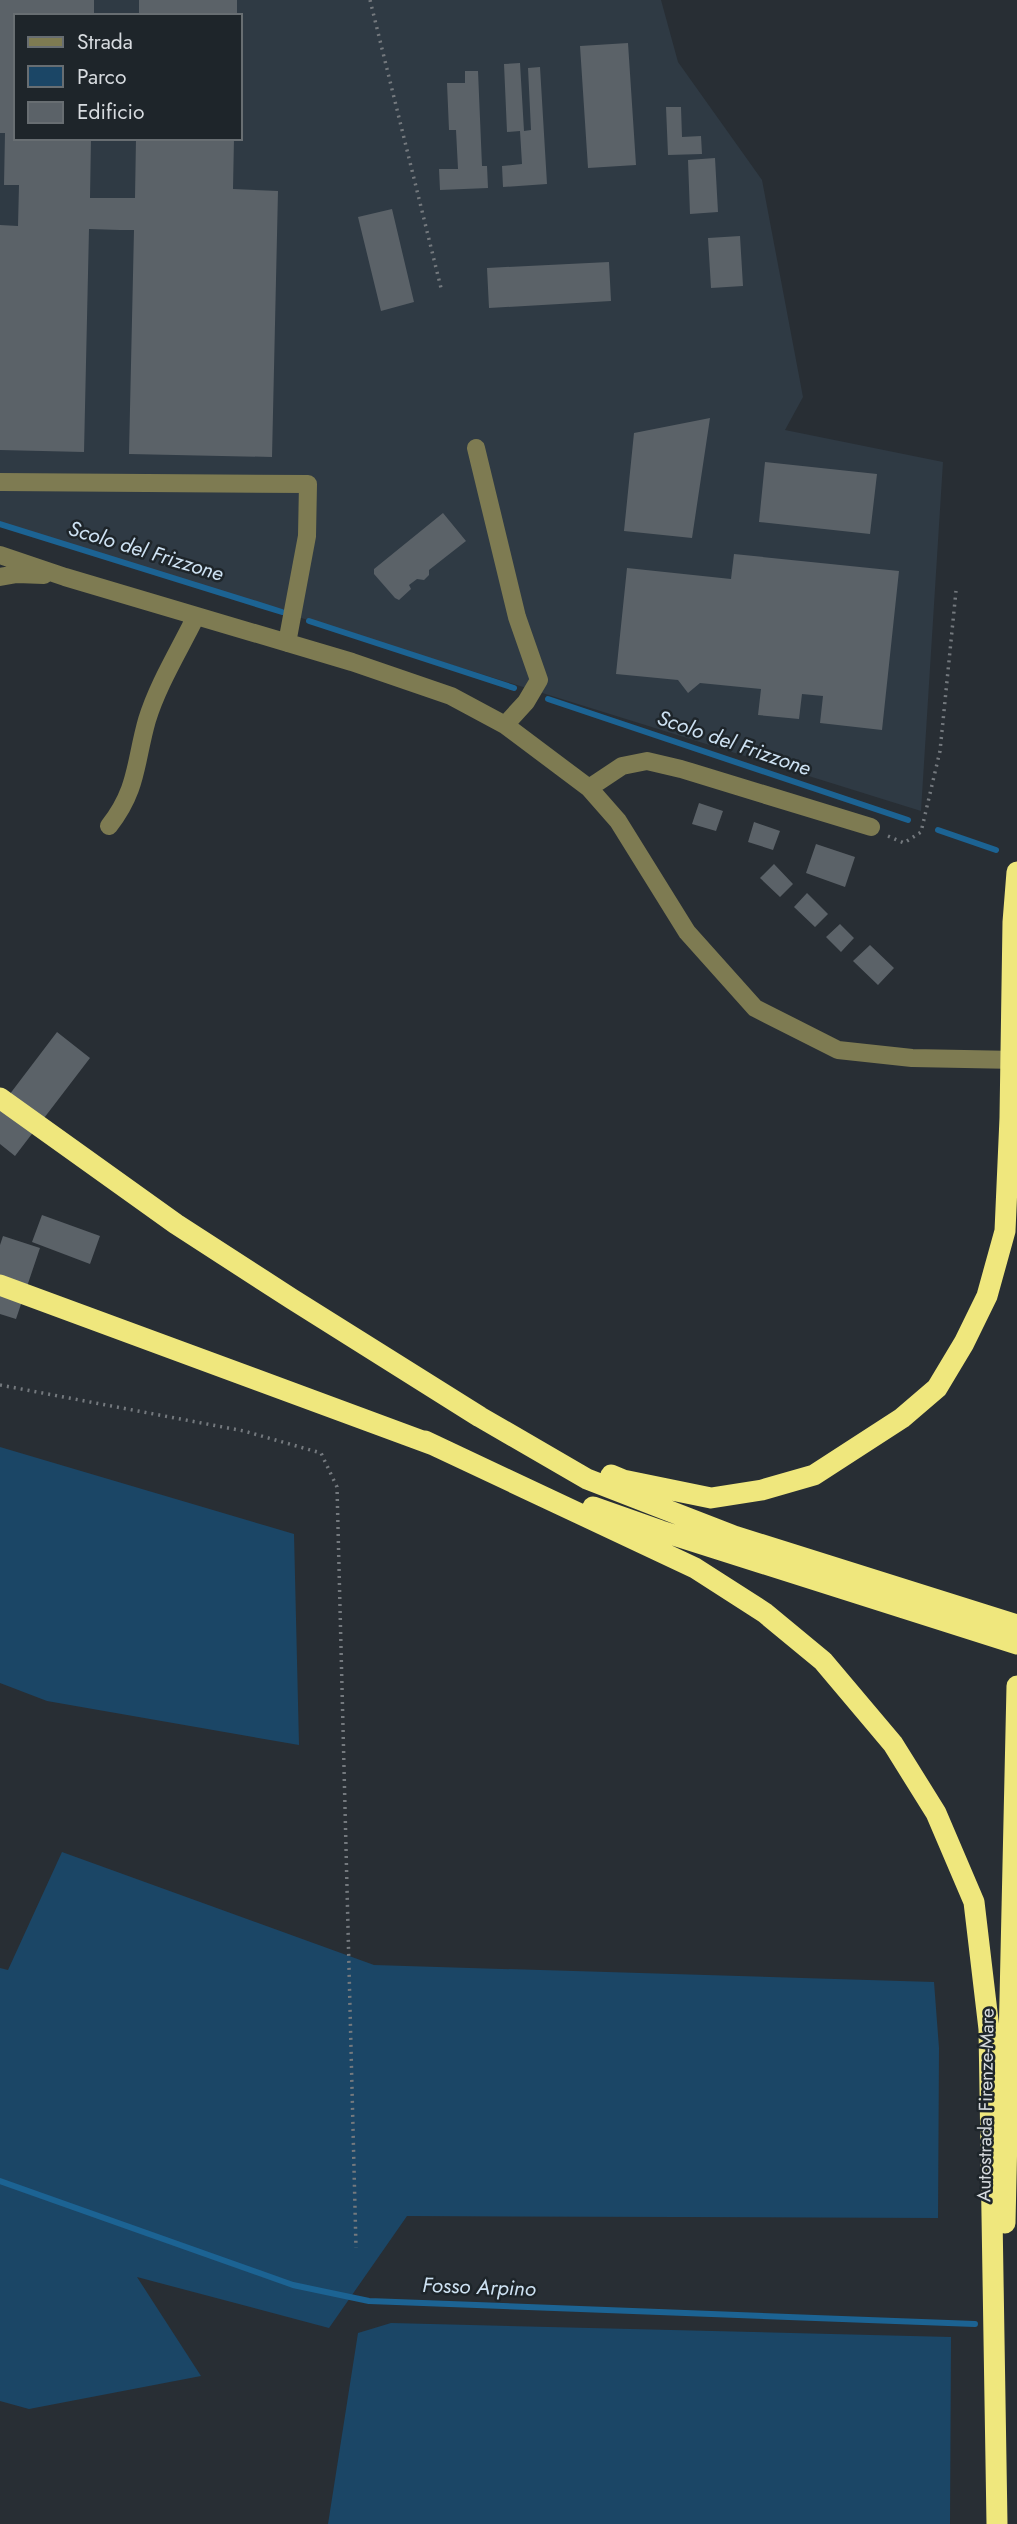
<svg xmlns="http://www.w3.org/2000/svg" width="1017" height="2524" viewBox="0 0 1017 2524" font-family="Jost,sans-serif">
<style>
.built{fill:#2f3a44;fill-rule:evenodd}
.green{fill:#1b4666}
.lines{fill:none;stroke-linecap:round;stroke-linejoin:round}
.stream{stroke:#1c6393;stroke-width:6}
.building{fill:#5b6268}
.path{stroke:#74797e;stroke-width:3.5;stroke-dasharray:2 5;stroke-linecap:butt}
.minor{stroke:#7e7b52;stroke-width:18}
.highway{stroke:#efe77d;stroke-width:21}
.labels{text-anchor:middle;stroke-width:5;stroke-linejoin:round;paint-order:stroke}
.street-label{font-size:19px;fill:#d7dbdf;stroke:#1e252a}
.water-label{font-size:21px;font-style:italic;fill:#cee2f3;stroke:#1e252a}
</style>
<rect width="100%" height="100%" fill="#282e34"/>
<!-- built -->
<path class="built" d="M0,0H661L678,62L762,180L803,397L785,430L943,462L921,811L0,524ZM16,16H240V138H16Z"/>
<!-- green -->
<path class="green" d="M0,1447L294,1534L299,1745L47,1701L0,1683Z
M62,1852L374,1965L934,1982L939,2048L938,2218L407,2216L329,2328L137,2277L201,2376L29,2409L0,2401V1968L8,1970Z
M391,2323L951,2337L950,2524H328L358,2333Z"/>
<g class="lines">
<!-- stream -->
<path class="stream" d="M0,524L282,612
M309,621L514,688
M548,699L908,820
M938,830L996,850
M0,2181L293,2285L369,2301L975,2324"/>
</g>
<!-- building -->
<path class="building" d="M0,0H94V16H16V138H91L90,198H135L136,138H234L233,189L278,191L272,457L129,454L134,230H120L89,229L84,452L0,450V225L18,226L19,185H4L5,133H0Z
M139,0H237V16H139Z
M628,43L636,165L588,168L580,46Z
M520,63L524,131L531,130L528,68L540,67L547,184L503,187L502,166L522,164L520,131L507,132L504,64Z
M465,71H478L482,166H487L488,188L440,190L439,169H458L456,130H449L447,83H465Z
M666,107H681L682,137L701,136L702,154L668,155Z
M715,158L718,212L690,214L688,160Z
M392,209L414,302L381,311L358,217Z
M740,236L743,286L711,288L708,238Z
M609,262L611,301L489,308L487,268Z
M710,418L692,538L624,531L634,433Z
M765,462L877,474L870,534L759,522Z
M443,513L466,541L429,570V575L424,580L417,579L409,585L411,589L399,600L395,598L374,574V569Z
M734,554L899,571L882,730L820,723L823,696L802,694L799,719L758,715L761,689L700,683L688,693L678,680L616,674L627,568L731,579Z
M699,803L723,811L716,831L692,824Z
M754,822L780,831L773,850L748,842Z
M816,844L855,857L845,887L806,873Z
M774,864L793,884L780,897L760,878Z
M807,893L828,914L815,927L794,907Z
M840,924L854,938L841,952L826,937Z
M870,945L894,968L878,985L853,961Z
M57,1032L90,1058L15,1156L0,1144V1107Z
M42,1215L100,1236L90,1264L32,1242Z
M3,1236L40,1248L16,1319L0,1314V1245Z"/>
<g class="lines">
<!-- path -->
<path class="path" d="M370,0L441,288
M888,836L904,843L921,832L940,751L956,591
M0,1385L244,1431L321,1453L337,1487L356,2248"/>
<!-- minor -->
<path class="minor" d="M476,448L517,617L539,680L526,702L505,725
M0,482L308,484L307,536L287,643
M0,555L65,577L352,662L451,696L505,725L589,788L618,821L687,932L755,1008L838,1050L912,1058L1017,1060
M0,577L17,574L44,575
M589,788L622,766L647,761L681,769L871,827
M109,826C138,789 135,762 147,720C158,684 180,649 196,616"/>
<!-- highway -->
<path class="highway" d="M0,1098L176,1224L292,1299L480,1417L587,1479L734,1536L1017,1625
M0,1285L436,1446
M425,1441L695,1568L765,1613L823,1661L893,1744L936,1813L974,1902L989,2029L997,2524
M611,1475L623,1480L711,1498L762,1490L814,1475L902,1418L937,1388L964,1343L987,1296L1005,1231L1010,1118L1013,922L1017,872
M593,1507L661,1531L1017,1644
M1005,2223L1017,1686"/>
</g>
<g class="labels">
<!-- street labels -->
<g class="street-label">
<text transform="translate(985 2105) rotate(-89)" y="7">Autostrada Firenze-Mare</text>
</g>
<!-- water labels -->
<g class="water-label">
<text transform="translate(146 551) rotate(17)" y="7">Scolo del Frizzone</text>
<text transform="translate(734 743) rotate(19)" y="7">Scolo del Frizzone</text>
<text transform="translate(479 2287) rotate(2)" y="7">Fosso Arpino</text>
</g>
</g>
<!-- legend -->
<rect x="14" y="14" width="228" height="126" fill="#1e252a" stroke="#686e72" stroke-width="2"/>
<rect x="28" y="37" width="35" height="10" fill="#7e7b52" stroke="#686e72" stroke-width="2"/>
<text x="77" y="49" font-size="21" fill="#d7dbdf">Strada</text>
<rect x="28" y="66" width="35" height="21" fill="#1b4666" stroke="#686e72" stroke-width="2"/>
<text x="77" y="84" font-size="21" fill="#d7dbdf">Parco</text>
<rect x="28" y="102" width="35" height="21" fill="#5b6268" stroke="#686e72" stroke-width="2"/>
<text x="77" y="119" font-size="21" fill="#d7dbdf">Edificio</text>
</svg>
